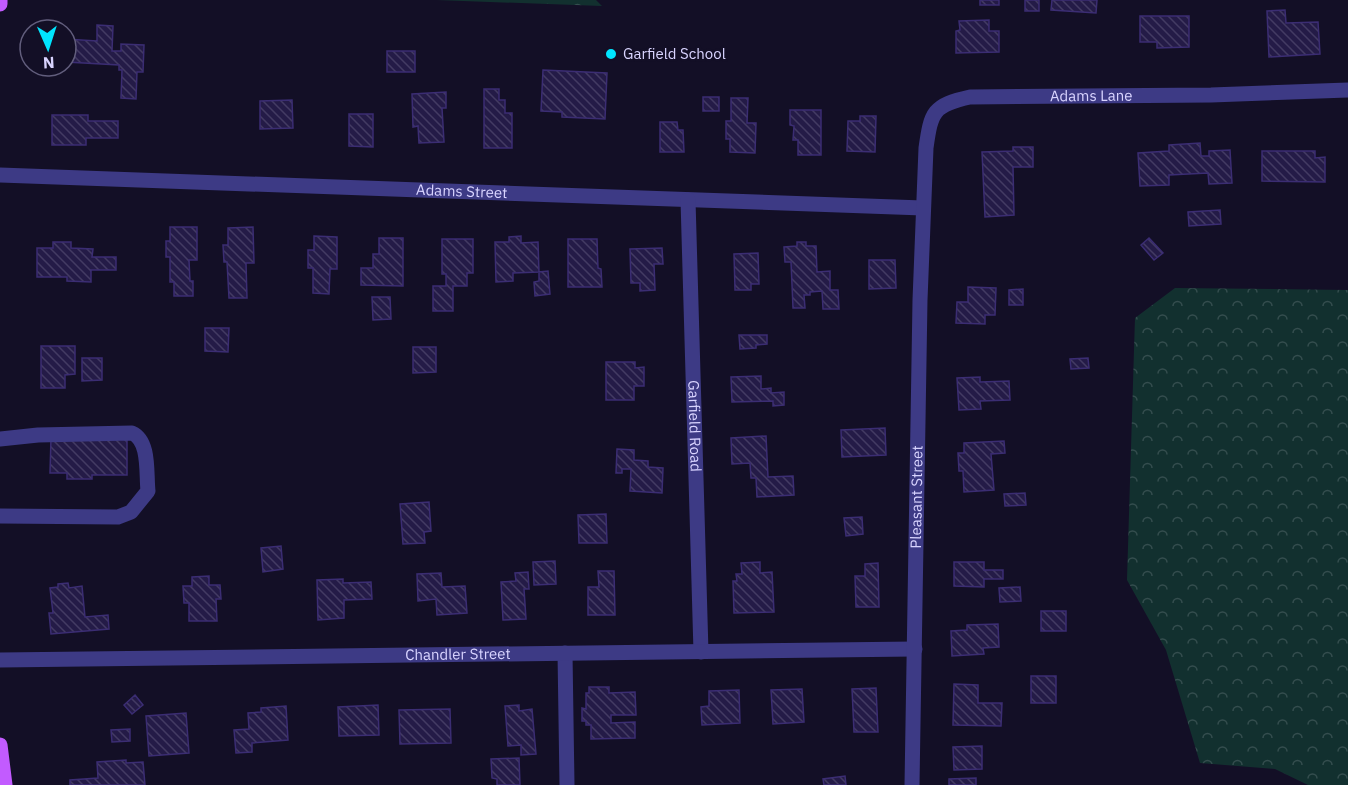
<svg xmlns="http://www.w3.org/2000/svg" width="1348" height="785" viewBox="0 0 1348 785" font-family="'IBM Plex Sans',sans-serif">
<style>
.forest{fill:url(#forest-crowns)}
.building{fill:url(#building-back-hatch);stroke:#3b2d73;stroke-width:1.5}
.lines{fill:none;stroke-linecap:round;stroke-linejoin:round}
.minor{stroke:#3d3a85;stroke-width:15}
.major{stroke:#c25bff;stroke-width:15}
.poi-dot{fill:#00e5ff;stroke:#130f26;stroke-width:2}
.labels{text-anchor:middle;stroke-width:5;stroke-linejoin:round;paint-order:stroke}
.poi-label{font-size:15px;fill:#d9d4ff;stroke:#130f26;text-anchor:start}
.street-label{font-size:15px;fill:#d9d4ff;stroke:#130f26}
</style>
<defs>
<pattern id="forest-crowns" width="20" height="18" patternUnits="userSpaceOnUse" patternTransform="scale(1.5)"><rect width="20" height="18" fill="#12302f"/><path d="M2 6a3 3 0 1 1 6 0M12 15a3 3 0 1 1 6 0" fill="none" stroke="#344d4e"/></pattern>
<pattern id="building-back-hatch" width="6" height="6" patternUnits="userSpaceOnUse" patternTransform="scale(1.5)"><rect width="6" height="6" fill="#241b47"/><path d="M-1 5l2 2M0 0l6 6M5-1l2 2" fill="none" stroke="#433b63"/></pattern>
</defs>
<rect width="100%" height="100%" fill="#130f26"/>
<!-- forest -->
<path class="forest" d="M437,0H596L602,6Z
M1175,288L1348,290V785H1308L1275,769L1200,763L1166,650L1127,580L1135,318Z"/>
<!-- building -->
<path class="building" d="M980,0H999V5H980Z
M1025,0H1039V11H1025Z
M1052,0H1097L1096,13L1051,10Z
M1285,10L1286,23L1318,22L1320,54L1269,57L1267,11Z
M1140,16H1189V47L1157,48V42H1140Z
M989,20V31H999V52L956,53V31L960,30L959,21Z
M97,25L113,26L112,51H121V44L144,45L143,72H137L136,99L121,98L122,70H119V65L66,62V39L97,41Z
M387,51H415V72H387Z
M543,70L607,73L605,119L562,117V112L541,111Z
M484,89H499V100H505V113H512V148H484Z
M446,92V108H442L444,142L419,143L418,126L413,127L412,94Z
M703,97H719V111H703Z
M731,98H748L747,123H756L755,153L730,152V139H726V121H731Z
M292,100L293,128L260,129V101Z
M790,110H821V155H798V140H793L794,126L790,125Z
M349,114H373V147L349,146Z
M52,115H88V121H118V138H86V145H52Z
M860,116H876L875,152L847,151L848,121H860Z
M660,122H677L678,130H683L684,152H660Z
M1200,143L1201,156H1209V151L1230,150L1232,183L1209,184L1208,173L1169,175V185L1140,186L1138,153L1169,151V145Z
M1013,147H1033V167H1013L1014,215L985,217L982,152L1013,151Z
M1262,151H1315V158L1325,157V182L1262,181Z
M1220,210L1221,224L1189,226L1188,212Z
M170,227H197V260H189L190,281H193V296H174V282H170V257H166V241H170Z
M253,227L254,263H246L247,298H229L227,262H224L223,245H228V228Z
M314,236L337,237V269H330L329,294L313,293V268H308V250H314Z
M521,236V243L538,242L539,272L513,273V281L496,282L495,242H509V237Z
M379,238H403V286L361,285V268H373V254H379Z
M1149,238L1163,253L1154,260L1141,245Z
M442,239H473V273H467V286H453V311H433V286H446V274H442Z
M568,239H597L598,268L601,269L602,287H568Z
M53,242H71V248L93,249L92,257H116V270H91V282L67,281V277H37V248H53Z
M797,242H806V246H816L817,272L830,271V290H838L839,309H823L822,291L810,292V295H804L805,308H793L791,262H785L784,247L797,246Z
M662,248L663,264H654L655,290L640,291V283H631L630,249Z
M758,253L759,284H751V290H735L734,254Z
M869,260H895L896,288L869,289Z
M548,271L550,294L535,296L534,282L539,281V272Z
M968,287L996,288L995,315H985V324L956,323L957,302H968Z
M1023,289V305H1009V290Z
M372,297H390L391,319L373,320Z
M205,328H229L228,352L205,351Z
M739,335H767V344L756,345V348L740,349Z
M41,346H75V374L65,375V388H41Z
M413,347H436V372L413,373Z
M82,358H102V380L82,381Z
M1088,358L1089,368L1071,369L1070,359Z
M606,362H635V368L644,367V386H634V400H606Z
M761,376V389L771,388V393L784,392V405L773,406V401L732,402L731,377Z
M980,377V382L1009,381L1010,400L980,401L981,409L959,410L957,378Z
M885,428L886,455L842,457L841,430Z
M766,436L768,477L793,476L794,495L757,497L756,478H751L750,463L732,464L731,438Z
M51,438L127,439V475H92V479H67V473H50Z
M1004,441L1005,453L991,454L994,490L964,492L963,471H959L958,453H964V443Z
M617,449L634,450V460L648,461V467L663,468L662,493L630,491L631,469H622V473H616Z
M1025,493L1026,505L1005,506L1004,494Z
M429,502L431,531L424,532L425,543L403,544L400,504Z
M606,514L607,543H579L578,515Z
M862,517L863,534L846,536L844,518Z
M281,546L283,569L263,572L261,548Z
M555,561L556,584L534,585L533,562Z
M760,562V573L772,572L774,612L734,613L733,581H737L736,574H742L741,563Z
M954,562H984V570H1003V579H984V587L954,586Z
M878,563L879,607H856L855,576H865V564Z
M598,571H614L615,615H588V587H599Z
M528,572L529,589H524L526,619L503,620L501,582L516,581L515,573Z
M441,573L442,587L465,586L467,613L437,615L436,599L418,601L417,574Z
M209,576V585H220L221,599H216L217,621H189V603H184L183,586H192V577Z
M343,579V583L371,582L372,599L344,600V618L318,620L317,580Z
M68,583L69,588L82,586L85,617L108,615L109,629L51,634L49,613H53L50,588L58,587V584Z
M1020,587L1021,601L1000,602L999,588Z
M1041,611H1066V631H1041Z
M998,624L999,647L983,648L984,654L952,656L951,631L967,630V625Z
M1031,676H1056V703H1031Z
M954,684L978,685V703H1002L1001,726L953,725Z
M589,687H609V693L635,692L636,715H611V723L635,722V738L591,739V725H586V721H582V708L586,709V693H589Z
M876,688L878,732H854L852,689Z
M802,689L804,722L773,724L771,690Z
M739,690L740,723L702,725L701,707L709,706V691Z
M135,695L143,705L132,714L124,705Z
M378,705L379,735L339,736L338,707Z
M519,705V711L532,709L536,754L521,755V745L508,746L505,706Z
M286,706L288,740L252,743V752L236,753L234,730L249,729L248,713L261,712V708Z
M450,709L451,743L400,744L399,710Z
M186,713L189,753L149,756L146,716Z
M130,729V741L112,742L111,730Z
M982,746V769L954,770L953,747Z
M519,758L520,785H497V779L492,778L491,759Z
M126,760V763L143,762L145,785H70V780L98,778L97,762Z
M845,776L846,785H824L823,779Z
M976,778V785H949V779Z"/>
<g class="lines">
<!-- minor -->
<g class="minor">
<path id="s1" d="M0,175L923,208"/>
<path id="s2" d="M688,200L701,652"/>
<path d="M0,439L38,435L132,433C150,441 146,473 148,491L131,512L118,517L0,516"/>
<path d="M565,653L567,785"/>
<path id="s3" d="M0,660L915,649"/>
<path id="s4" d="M912,785L920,300L926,148C931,112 933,105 970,97L1211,95L1348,90"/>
</g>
<!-- major -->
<path class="major" d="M0,4V0
M0,745L5,785"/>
</g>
<!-- markers -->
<circle class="poi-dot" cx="611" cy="54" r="6"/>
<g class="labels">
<!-- poi labels -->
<g class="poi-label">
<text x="623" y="59">Garfield School</text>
</g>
<!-- street labels -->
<g class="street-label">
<text dy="5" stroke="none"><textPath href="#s4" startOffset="834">Adams Lane</textPath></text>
<text dy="5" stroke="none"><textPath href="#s1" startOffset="462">Adams Street</textPath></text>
<text dy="5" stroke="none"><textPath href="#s2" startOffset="226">Garfield Road</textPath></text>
<text dy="5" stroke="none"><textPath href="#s4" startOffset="288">Pleasant Street</textPath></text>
<text dy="5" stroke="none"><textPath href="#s3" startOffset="458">Chandler Street</textPath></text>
</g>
</g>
<!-- north arrow -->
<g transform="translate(48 48) rotate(177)"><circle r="28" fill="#130f26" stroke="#625e7d" stroke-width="1.5"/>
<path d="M0-4.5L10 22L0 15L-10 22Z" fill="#00e5ff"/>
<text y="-9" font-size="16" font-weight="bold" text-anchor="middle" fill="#d9d4ff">N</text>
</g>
</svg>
